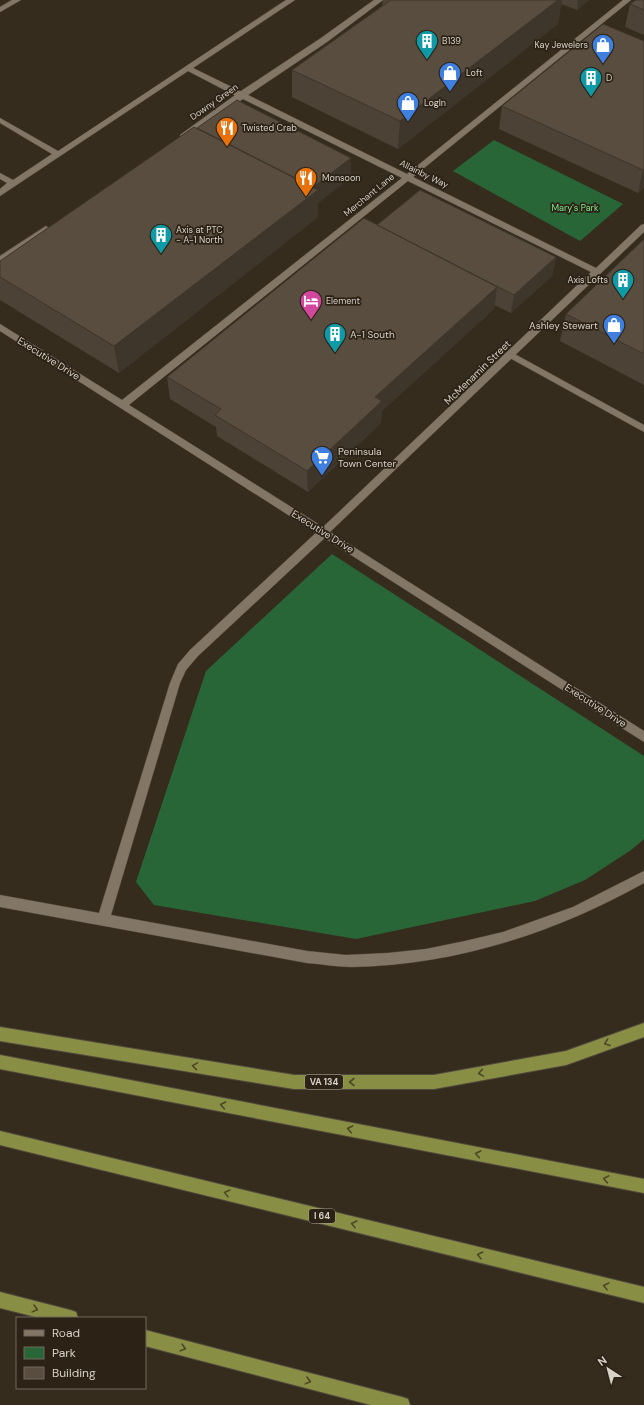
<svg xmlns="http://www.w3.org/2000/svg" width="644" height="1405" viewBox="0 0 644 1405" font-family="'DM Sans',sans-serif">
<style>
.green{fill:#296637}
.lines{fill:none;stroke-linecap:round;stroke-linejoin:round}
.service-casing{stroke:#52493d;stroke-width:1}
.minor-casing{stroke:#52493d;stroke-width:1}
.motorway-casing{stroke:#52493d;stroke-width:2}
.service{fill:#827666;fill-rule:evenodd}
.minor{fill:#827666;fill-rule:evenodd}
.motorway{fill:#888f45;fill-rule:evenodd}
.wall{fill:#4c4235}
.shaded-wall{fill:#3e362b}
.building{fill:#584d3e;stroke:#3e362b}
.oneway{stroke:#4c4826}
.labels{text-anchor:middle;stroke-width:3.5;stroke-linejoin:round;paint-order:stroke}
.far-poi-label{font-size:9px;fill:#d7d1c8;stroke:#2c2215;text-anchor:start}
.far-street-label{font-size:9px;fill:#d7d1c8;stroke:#2c2215}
.far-park-label{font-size:9px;fill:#7ce792;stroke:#2c2215}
.shield{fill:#2c2215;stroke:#a49c92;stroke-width:1}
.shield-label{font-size:9px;font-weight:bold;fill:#d7d1c8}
.poi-label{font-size:10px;fill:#d7d1c8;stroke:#2c2215;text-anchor:start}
.street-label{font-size:10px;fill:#d7d1c8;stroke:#2c2215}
</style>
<rect width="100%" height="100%" fill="#362c1e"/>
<!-- green -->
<path class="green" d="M494,140L623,204L580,241L453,171Z
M332,554L644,756V839L631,850L585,880L535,901L356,939L154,905L136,882L206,671Z"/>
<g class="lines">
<!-- service casing -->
<g class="service-casing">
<path id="service" d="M12,0H21L0,12V7Z
M286,0H295L193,68L244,93V97H238L188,71L0,196V189L7,183L0,179V173L13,180L52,154L0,123V118L58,151Z
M511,352L644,425V432L508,357L506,355Z
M324,528L328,529L329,532L328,535L198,656L186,670L180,683L111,915L307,951L346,955L388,953L426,949L465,941L503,932L573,907L644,871V883C555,933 455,965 352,967C337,967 322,964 307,963L0,907V895L99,913L170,683L178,664L190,650L320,529Z"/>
</g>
<!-- minor casing -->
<g class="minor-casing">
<path id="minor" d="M374,0H383L327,42L248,95L407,174L623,0H631L413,177L596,268L641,225L644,224V232L330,532L644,731V742L0,331V324L122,400L402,178L243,99L187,137H181L180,135L238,93L321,38ZM408,181L591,272L323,527L129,405Z
M46,226L50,229L49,231L0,263V256Z"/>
</g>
<!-- motorway casing -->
<g class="motorway-casing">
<path id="motorway" d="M644,1023V1037L566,1065L434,1089H294L0,1041V1027L294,1075H434L566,1051Z
M0,1055L644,1179V1193L0,1069Z
M0,1131L644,1287V1303L0,1145Z
M0,1292L70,1310L76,1312L78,1318H40L0,1308Z
M145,1330L402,1397L408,1399L410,1405H371L145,1346Z"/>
</g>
<!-- service -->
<use href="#service" class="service"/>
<!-- minor -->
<use href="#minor" class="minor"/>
<!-- motorway -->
<use href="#motorway" class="motorway"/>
</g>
<!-- wall -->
<path class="wall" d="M383,0H589L577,10L561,4L558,24L398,149L292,97V70L382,6Z
M644,0V35L625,27L630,4Z
M644,41V187L638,193L499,129L502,106Z
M351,158V177L318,203V217L119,373L0,300V261Z
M377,225L556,257L552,276L511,313L494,305V309L382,411L381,423L308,492L217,436L216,427L170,399L167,377Z
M644,239V385L560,341L566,314Z"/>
<!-- shaded-wall -->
<path class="shaded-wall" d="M558,0H562L558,24L398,149L400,121Z
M578,0H589L577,10Z
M351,158V177L318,203V217L119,373L114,346L306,193Z
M644,169V187L638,193L643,170Z
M556,257L552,276L511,313L514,295Z
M497,287L494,309L382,411L381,423L308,492L307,471L375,397Z"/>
<!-- building -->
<path class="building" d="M391,0H558L400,121L292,70Z
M636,0H644V10L630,4Z
M603,24L644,41V169L643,170L502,106Z
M237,100L351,158L313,187L197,128Z
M194,127L318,190L114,346L0,277V261Z
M420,190L556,257L514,295L377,225Z
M364,218L497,287L375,397L382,401L307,471L215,415L221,409L167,377Z
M644,239V354L566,314Z"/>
<!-- one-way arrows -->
<defs><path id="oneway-chevron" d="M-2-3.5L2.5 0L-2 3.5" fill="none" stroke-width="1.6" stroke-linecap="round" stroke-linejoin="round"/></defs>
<g class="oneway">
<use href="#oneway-chevron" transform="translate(607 1043) rotate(160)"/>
<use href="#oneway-chevron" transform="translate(195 1066) rotate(-171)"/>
<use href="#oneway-chevron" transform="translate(481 1073) rotate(170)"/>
<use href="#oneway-chevron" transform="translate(352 1082) rotate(180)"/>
<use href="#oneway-chevron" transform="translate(223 1105) rotate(-169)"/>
<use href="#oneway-chevron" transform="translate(350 1129) rotate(-169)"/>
<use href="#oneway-chevron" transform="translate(478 1154) rotate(-169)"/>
<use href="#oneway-chevron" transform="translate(606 1179) rotate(-169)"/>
<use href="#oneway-chevron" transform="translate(227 1193) rotate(-166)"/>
<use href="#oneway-chevron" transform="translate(354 1224) rotate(-166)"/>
<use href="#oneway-chevron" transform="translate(480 1255) rotate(-166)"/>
<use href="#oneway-chevron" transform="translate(606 1286) rotate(-166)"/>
<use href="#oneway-chevron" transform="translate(35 1309) rotate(15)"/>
<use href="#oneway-chevron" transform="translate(183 1348) rotate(15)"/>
<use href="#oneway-chevron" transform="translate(308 1381) rotate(15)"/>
</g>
<!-- icons -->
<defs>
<g id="building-pin" transform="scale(1.15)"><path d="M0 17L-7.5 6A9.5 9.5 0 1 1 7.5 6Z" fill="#0f9aa8" stroke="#2c2215"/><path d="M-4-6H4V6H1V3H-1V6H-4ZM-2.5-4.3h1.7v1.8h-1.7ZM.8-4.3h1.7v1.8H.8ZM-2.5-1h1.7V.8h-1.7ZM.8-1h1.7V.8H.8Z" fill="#fff"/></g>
<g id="shop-pin" transform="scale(1.15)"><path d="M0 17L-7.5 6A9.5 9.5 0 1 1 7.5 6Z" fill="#3f7fe0" stroke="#2c2215"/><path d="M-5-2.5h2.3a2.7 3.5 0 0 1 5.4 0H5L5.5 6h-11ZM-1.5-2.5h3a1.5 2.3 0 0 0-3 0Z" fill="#fff"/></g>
<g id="restaurant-pin" transform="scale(1.15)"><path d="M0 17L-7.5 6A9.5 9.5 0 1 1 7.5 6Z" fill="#e8710a" stroke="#2c2215"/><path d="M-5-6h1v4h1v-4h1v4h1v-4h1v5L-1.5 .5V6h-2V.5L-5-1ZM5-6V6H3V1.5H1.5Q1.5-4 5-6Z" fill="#fff"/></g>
<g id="hotel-pin" transform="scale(1.15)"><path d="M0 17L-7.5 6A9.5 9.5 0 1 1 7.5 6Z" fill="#d1479c" stroke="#2c2215"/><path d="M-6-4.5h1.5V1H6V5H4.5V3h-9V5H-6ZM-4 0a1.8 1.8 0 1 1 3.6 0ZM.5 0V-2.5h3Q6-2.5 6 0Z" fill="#fff"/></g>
<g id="supermarket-pin" transform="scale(1.15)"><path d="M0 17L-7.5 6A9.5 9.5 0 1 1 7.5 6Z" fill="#3f7fe0" stroke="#2c2215"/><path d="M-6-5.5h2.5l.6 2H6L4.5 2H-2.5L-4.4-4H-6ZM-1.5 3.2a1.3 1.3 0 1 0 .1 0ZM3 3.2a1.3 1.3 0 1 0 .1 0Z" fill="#fff"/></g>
</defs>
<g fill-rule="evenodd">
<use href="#building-pin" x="427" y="41"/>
<use href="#shop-pin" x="603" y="45"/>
<use href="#shop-pin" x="450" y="73"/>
<use href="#building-pin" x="591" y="78"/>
<use href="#shop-pin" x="408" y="103"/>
<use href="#restaurant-pin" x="227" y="128"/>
<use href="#restaurant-pin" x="306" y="178"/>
<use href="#building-pin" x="161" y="235"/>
<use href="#building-pin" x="623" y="280"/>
<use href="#hotel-pin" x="311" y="301"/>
<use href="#shop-pin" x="614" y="325"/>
<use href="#building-pin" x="335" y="334"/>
<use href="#supermarket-pin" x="322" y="457"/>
</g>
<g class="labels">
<!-- far-poi labels -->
<g class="far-poi-label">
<text x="442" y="44">B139</text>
<text x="588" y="48" text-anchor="end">Kay Jewelers</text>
<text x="466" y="76">Loft</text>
<text x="606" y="81">D</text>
<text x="424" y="106">LogIn</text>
<text x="242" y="131">Twisted Crab</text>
<text x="322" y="181">Monsoon</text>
<text x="176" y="233">Axis at PTC<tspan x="176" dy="10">- A-1 North</tspan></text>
<text x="608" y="283" text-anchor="end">Axis Lofts</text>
<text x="326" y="304">Element</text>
</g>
<!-- far-street labels -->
<g class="far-street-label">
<text transform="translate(214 102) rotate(-35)" y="3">Downy Green</text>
<text transform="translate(424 174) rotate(26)" y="3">Allainby Way</text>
<text transform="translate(369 195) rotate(-39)" y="3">Merchant Lane</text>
</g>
<!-- far-park labels -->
<g class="far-park-label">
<text x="575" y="211">Mary's Park</text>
</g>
<!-- shield labels -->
<g class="shield">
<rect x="305" y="1075" width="38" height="14" rx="3"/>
<rect x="309" y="1209" width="26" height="14" rx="3"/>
</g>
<g class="shield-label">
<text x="324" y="1085">VA 134</text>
<text x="322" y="1219">I 64</text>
</g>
<!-- poi labels -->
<g class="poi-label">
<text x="598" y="329" text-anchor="end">Ashley Stewart</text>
<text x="350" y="338">A-1 South</text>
<text x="338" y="455">Peninsula<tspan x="338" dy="12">Town Center</tspan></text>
</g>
<!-- street labels -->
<g class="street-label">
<text transform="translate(49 358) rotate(32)" y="4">Executive Drive</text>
<text transform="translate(477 372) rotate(-44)" y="4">McMenamin Street</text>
<text transform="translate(323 531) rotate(32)" y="4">Executive Drive</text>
<text transform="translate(596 705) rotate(33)" y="4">Executive Drive</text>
</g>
</g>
<!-- legend -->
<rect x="16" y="1317" width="130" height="72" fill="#2c2215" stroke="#70685d"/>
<rect x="24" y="1330" width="20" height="6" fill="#827666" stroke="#70685d"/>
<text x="52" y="1337" font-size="12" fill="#d7d1c8">Road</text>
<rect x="24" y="1347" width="20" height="12" fill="#296637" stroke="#70685d"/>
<text x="52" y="1357" font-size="12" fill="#d7d1c8">Park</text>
<rect x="24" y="1367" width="20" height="12" fill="#584d3e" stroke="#70685d"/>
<text x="52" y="1377" font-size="12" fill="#d7d1c8">Building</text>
<!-- north arrow -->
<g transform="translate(608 1369) rotate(324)" stroke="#2c2215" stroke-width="3" paint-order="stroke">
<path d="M0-3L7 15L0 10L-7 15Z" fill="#d7d1c8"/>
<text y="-6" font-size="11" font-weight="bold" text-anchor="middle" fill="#d7d1c8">N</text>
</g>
</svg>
